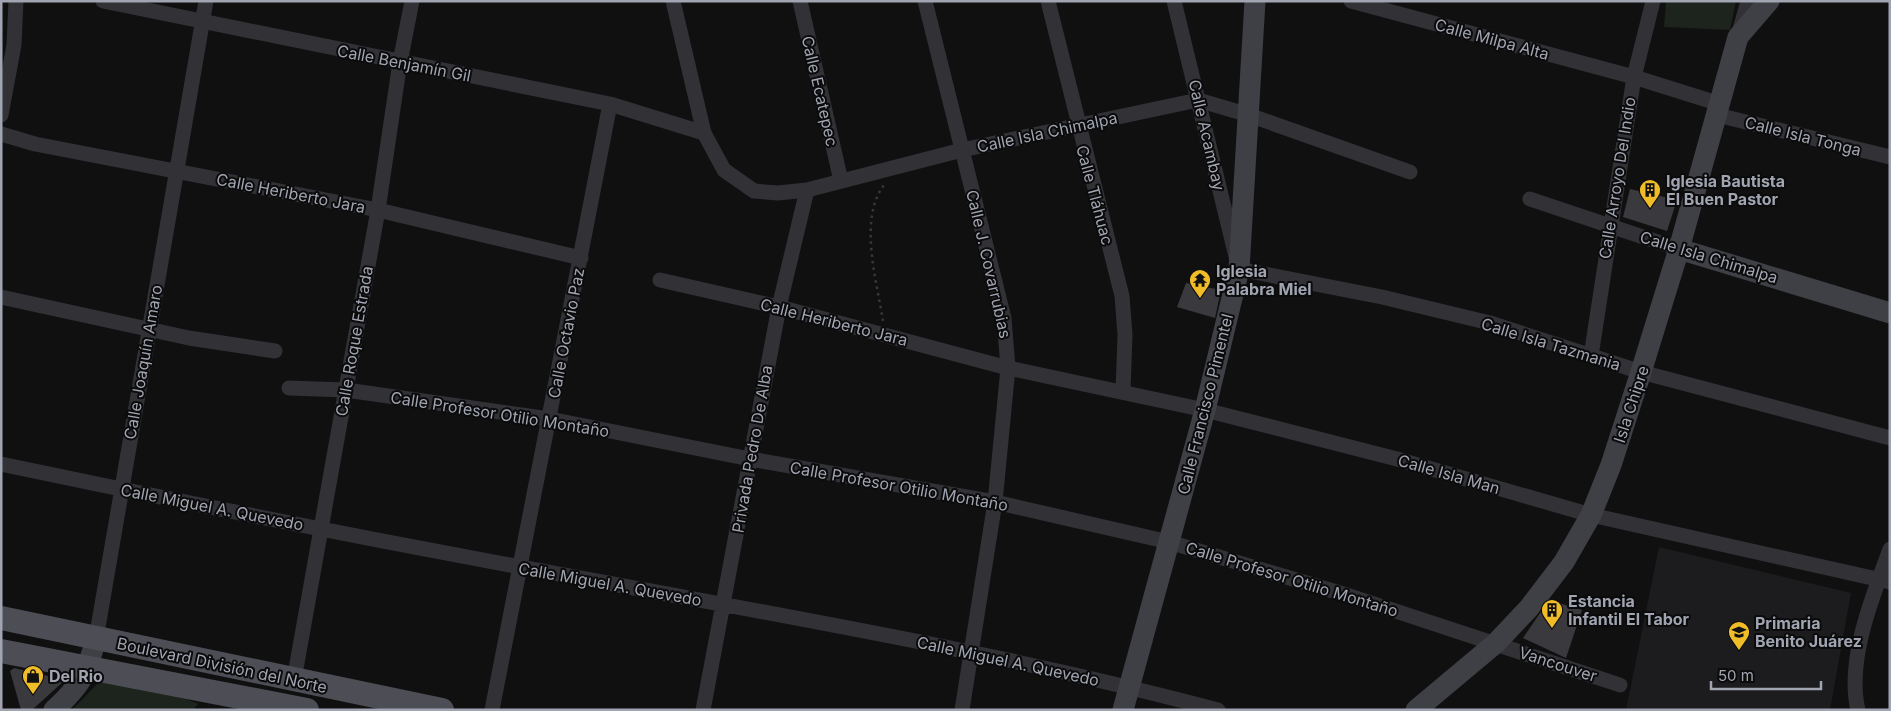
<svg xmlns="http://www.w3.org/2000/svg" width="1891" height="711" viewBox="0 0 1891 711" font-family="Inter,sans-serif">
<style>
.built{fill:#1c1c1e}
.green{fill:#1c241d}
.building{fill:#3a3a3e}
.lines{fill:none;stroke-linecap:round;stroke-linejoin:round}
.path{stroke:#37383d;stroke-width:2.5;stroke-dasharray:2.5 4;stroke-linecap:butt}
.street{stroke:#313136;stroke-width:15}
.secondary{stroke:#3f4046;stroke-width:21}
.primary{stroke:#4d4e55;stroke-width:24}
.labels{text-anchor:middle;stroke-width:4;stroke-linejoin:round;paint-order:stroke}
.street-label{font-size:16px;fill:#a1a5b2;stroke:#0b0b0c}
.poi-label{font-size:16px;font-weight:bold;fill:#a1a5b2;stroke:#0b0b0c;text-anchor:start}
</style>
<rect width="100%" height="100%" fill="#101011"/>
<!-- built -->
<path class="built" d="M1659,547L1851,593L1830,710H1626Z"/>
<!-- green -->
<path class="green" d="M1666,1H1736L1730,30L1664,27Z
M103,678L171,692L198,704L193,710H72Z"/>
<!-- building -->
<path class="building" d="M1630,189L1677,200L1667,231L1623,217Z
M1186,283L1221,290L1215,318L1177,307Z
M1549,600L1582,610L1566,658L1523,638Z
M14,668L65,680L32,710H21L10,671Z"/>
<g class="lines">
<!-- path -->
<path class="path" d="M883,321C877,282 858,219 884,185"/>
<!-- street -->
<path class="street" d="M103,1L610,104L704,133
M673,1L704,133L724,170L754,191L778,193L807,190L962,150L1198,100L1249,115L1410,172
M800,1L841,181
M925,1L1004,318L1008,368L995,502L962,710
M1048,1L1122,296L1125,335L1123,391
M1174,1L1239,269L1382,297L1490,323L1641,372L1890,438
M1351,1L1634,77L1720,104
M1739,33L1748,1
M1,115L14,45L16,1
M1717,115L1890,157
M1,134L35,144L378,210L581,258
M1530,199L1679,249
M660,280L779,307L1008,368L1205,410L1397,459L1591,515L1890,582
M1,297L189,338L275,351
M1591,356L1634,77L1653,1
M289,388L346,390L550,419L750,459L995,502L1169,542L1350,596L1620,685
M1,464C205,507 409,547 613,584C816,622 1019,657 1218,710
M96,639L206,1
M294,680L378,210L400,62L412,1
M492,710L610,104
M703,710L779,307L807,190
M1858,710C1846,660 1873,596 1890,549"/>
<!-- secondary -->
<path class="secondary" d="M1679,249L1890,313
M54,710C82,684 86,675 96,639
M1123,710L1205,410L1239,269L1255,1
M1416,710L1496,643L1529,608L1564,562L1591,515L1611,465L1641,372L1679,249L1738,37L1769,1"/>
<!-- primary -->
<path class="primary" d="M1,618L442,710
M1,651L307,710"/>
</g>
<!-- icons -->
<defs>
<g id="building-pin" transform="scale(1.125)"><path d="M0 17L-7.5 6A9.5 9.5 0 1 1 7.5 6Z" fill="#f0bd29" stroke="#0b0b0c"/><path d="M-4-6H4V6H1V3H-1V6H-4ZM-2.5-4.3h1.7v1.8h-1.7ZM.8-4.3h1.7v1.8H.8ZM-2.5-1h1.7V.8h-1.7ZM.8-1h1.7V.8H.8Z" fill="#111"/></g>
<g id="temple-pin" transform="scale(1.125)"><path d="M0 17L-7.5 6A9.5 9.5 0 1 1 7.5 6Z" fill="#f0bd29" stroke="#0b0b0c"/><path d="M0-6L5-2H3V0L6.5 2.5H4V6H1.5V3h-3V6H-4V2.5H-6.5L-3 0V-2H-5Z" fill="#111"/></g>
<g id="school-pin" transform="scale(1.125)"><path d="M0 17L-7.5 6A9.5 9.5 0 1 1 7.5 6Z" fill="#f0bd29" stroke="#0b0b0c"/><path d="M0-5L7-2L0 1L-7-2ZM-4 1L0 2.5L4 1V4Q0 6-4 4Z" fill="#111"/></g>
<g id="shop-pin" transform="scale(1.125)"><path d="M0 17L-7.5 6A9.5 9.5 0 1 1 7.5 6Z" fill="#f0bd29" stroke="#0b0b0c"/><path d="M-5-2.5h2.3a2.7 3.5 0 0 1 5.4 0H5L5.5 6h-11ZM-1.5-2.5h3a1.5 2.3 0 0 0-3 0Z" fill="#111"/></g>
</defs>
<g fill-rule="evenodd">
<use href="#building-pin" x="1650" y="190"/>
<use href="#temple-pin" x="1200" y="280"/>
<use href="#building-pin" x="1552" y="610"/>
<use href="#school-pin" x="1739" y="632"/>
<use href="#shop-pin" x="33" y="676"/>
</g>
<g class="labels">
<!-- street labels -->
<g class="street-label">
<text transform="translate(1492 39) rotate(15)" y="6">Calle Milpa Alta</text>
<text transform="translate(404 63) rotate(11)" y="6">Calle Benjamín Gil</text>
<text transform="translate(820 91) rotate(77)" y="6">Calle Ecatepec</text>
<text transform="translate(1047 132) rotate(-12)" y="6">Calle Isla Chimalpa</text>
<text transform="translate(1207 135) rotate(77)" y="6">Calle Acambay</text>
<text transform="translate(1803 136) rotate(14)" y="6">Calle Isla Tonga</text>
<text transform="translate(1617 178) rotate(-81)" y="6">Calle Arroyo Del Indio</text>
<text transform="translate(291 193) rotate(11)" y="6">Calle Heriberto Jara</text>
<text transform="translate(1095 195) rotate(75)" y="6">Calle Tláhuac</text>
<text transform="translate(1709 257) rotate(17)" y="6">Calle Isla Chimalpa</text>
<text transform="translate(989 264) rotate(77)" y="6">Calle J. Covarrubias</text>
<text transform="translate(834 322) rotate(14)" y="6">Calle Heriberto Jara</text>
<text transform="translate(566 333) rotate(-79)" y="6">Calle Octavio Paz</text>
<text transform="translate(354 341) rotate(-80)" y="6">Calle Roque Estrada</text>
<text transform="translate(1551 344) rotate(17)" y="6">Calle Isla Tazmania</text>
<text transform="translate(143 362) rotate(-80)" y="6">Calle Joaquín Amaro</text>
<text transform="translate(1205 404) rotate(-76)" y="6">Calle Francisco Pimentel</text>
<text transform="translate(1631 404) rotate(-72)" y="6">Isla Chipre</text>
<text transform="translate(500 414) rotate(9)" y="6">Calle Profesor Otilio Montaño</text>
<text transform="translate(752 449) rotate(-80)" y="6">Privada Pedro De Alba</text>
<text transform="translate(1449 474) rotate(16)" y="6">Calle Isla Man</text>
<text transform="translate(899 486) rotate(10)" y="6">Calle Profesor Otilio Montaño</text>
<text transform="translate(212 507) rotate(11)" y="6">Calle Miguel A. Quevedo</text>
<text transform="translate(1292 579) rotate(17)" y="6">Calle Profesor Otilio Montaño</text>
<text transform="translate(610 584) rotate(10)" y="6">Calle Miguel A. Quevedo</text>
<text transform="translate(1008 661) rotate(12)" y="6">Calle Miguel A. Quevedo</text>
<text transform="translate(1558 664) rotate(18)" y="6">Vancouver</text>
<text transform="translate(222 665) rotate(12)" y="6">Boulevard División del Norte</text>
</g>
<!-- poi labels -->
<g class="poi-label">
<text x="1666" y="187">Iglesia Bautista<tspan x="1666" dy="18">El Buen Pastor</tspan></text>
<text x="1216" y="277">Iglesia<tspan x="1216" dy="18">Palabra Miel</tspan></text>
<text x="1568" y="607">Estancia<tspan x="1568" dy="18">Infantil El Tabor</tspan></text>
<text x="1755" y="629">Primaria<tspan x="1755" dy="18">Benito Juárez</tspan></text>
<text x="49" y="682">Del Rio</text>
</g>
</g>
<!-- border -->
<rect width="1891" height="711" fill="none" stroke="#a1a5b2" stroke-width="5"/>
<!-- scale -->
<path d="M1711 681v8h110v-8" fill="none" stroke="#a1a5b2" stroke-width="2.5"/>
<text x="1718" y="681" font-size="15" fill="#a1a5b2" stroke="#0b0b0c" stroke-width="4" paint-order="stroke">50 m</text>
</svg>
